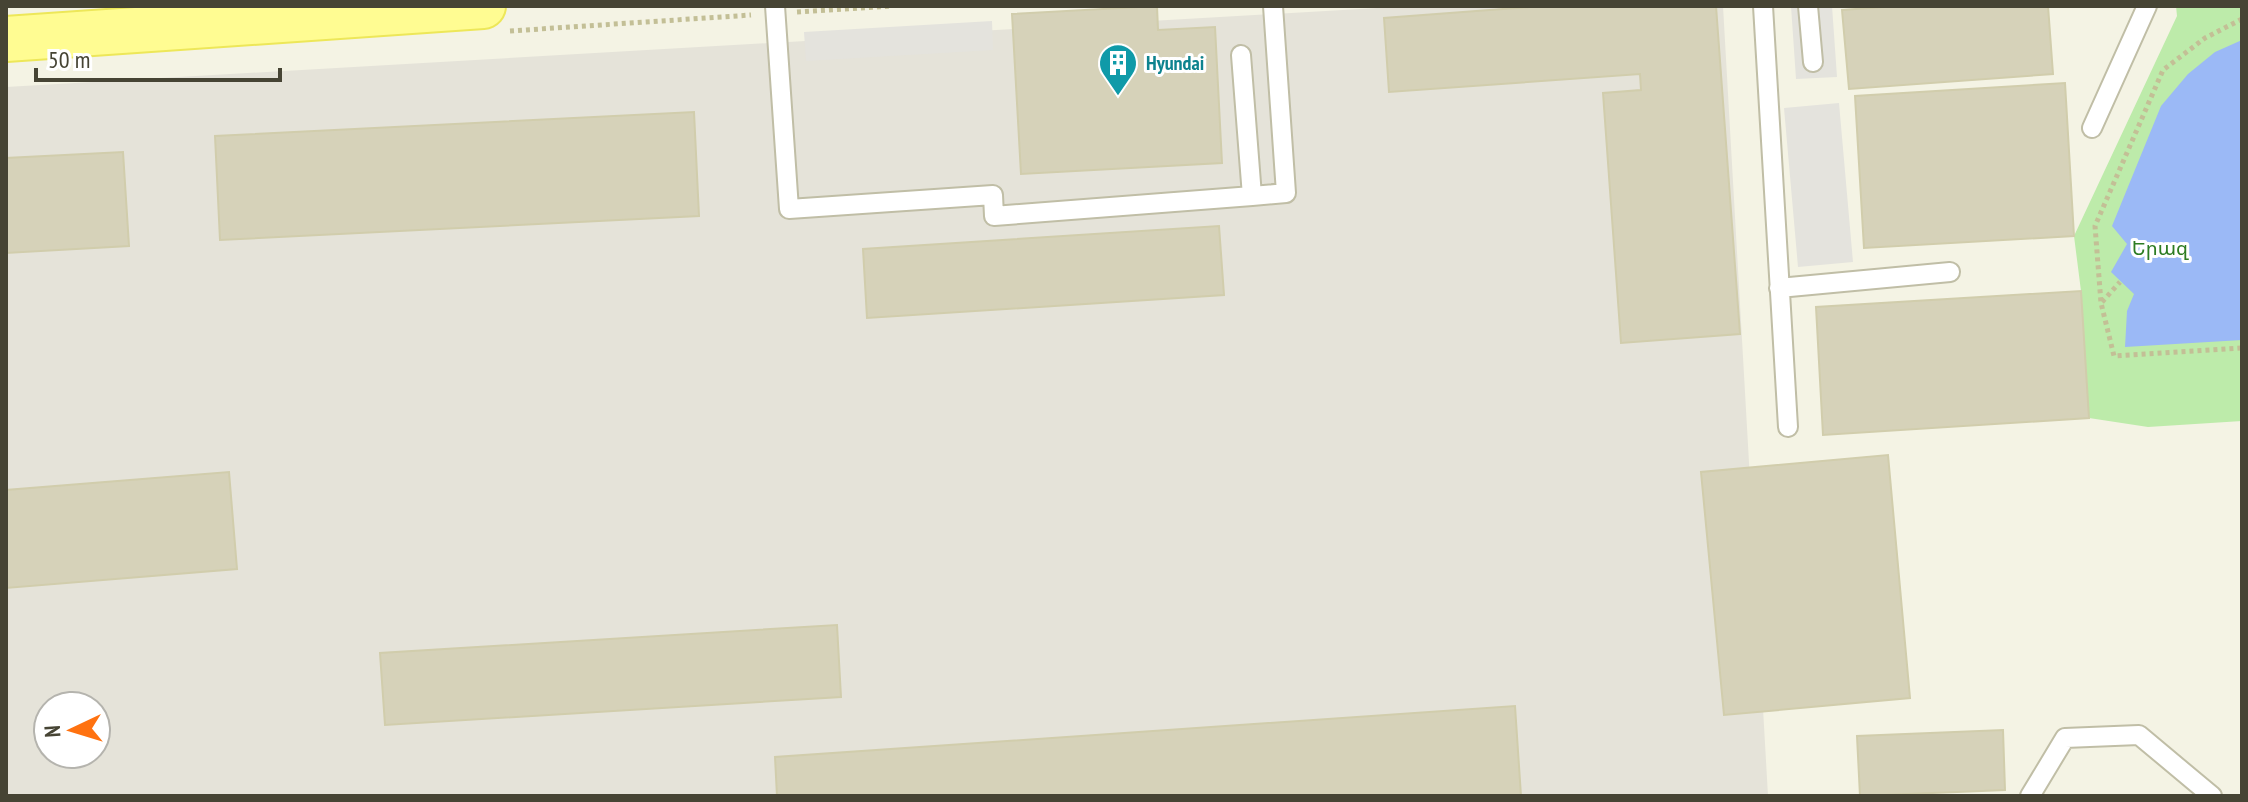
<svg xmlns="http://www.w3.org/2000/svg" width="2248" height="802" viewBox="0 0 2248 802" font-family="'PT Sans Narrow','Noto Sans Armenian',sans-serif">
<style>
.industrial{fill:#e5e3d9;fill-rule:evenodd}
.green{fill:#bdebaa}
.parking{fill:#e4e3dd}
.water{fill:#9bb9f6}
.building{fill:#d6d2b9;stroke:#d1cdac;stroke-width:2}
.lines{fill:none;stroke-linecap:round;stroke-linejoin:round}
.lane-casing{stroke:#c0bea6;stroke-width:22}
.primary-casing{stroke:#ede759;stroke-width:48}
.path{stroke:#c3bf96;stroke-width:5;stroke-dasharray:4 4;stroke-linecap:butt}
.lane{stroke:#fff;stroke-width:18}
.primary{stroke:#fffc92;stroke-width:44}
.labels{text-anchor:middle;stroke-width:6;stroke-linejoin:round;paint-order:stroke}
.culture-label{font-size:20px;font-weight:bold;fill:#0d838f;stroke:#fff;text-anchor:start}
.park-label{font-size:20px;fill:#2d7c23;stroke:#fff}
</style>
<rect width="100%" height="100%" fill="#f4f3e4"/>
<!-- industrial -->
<path class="industrial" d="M1411,6H1723L1768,796H6V87ZM48,706H96V754H48Z"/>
<!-- green -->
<path class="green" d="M2176,6H2242V421L2148,427L2089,418L2081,291L2074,236L2177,16Z"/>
<!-- parking -->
<path class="parking" d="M1791,6H1832L1837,77L1796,79Z
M992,21L993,50L806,61L804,32Z
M1839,103L1853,262L1798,267L1784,108Z"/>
<!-- water -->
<path class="water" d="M2242,40V340L2125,347L2127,311L2134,294L2111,272L2127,244L2112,226L2161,106L2188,74L2215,52Z"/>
<!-- building -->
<path class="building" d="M1157,6L1158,30L1215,27L1222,163L1021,174L1012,14Z
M1544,6H1716L1740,334L1621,343L1603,93L1641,90L1640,74L1389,92L1384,18Z
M1898,6H2048L2053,74L1849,89L1842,10Z
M2065,83L2074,236L1864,248L1855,96Z
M694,112L699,216L220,240L215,136Z
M123,152L129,246L6,253V158Z
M1219,226L1224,295L867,318L863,249Z
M2081,291L2089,418L1823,435L1816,307Z
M1888,455L1910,698L1724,715L1701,472Z
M229,472L237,569L6,588V490Z
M837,625L841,697L385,725L380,653Z
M1515,706L1521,796H777L775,757Z
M2003,730L2005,790L1860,796L1857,736Z"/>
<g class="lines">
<!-- lane casing -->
<g class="lane-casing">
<path id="lane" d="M775,6L789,209L993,195L994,216L1252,196L1241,55
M1763,6L1788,427
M1808,6L1813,62
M2092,128L2147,6
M1252,196L1286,193L1273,6
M1779,288L1950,272
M2030,796L2065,738L2139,735L2212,796"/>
</g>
<!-- primary casing -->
<g class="primary-casing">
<path id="primary" d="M6,39L483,6"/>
</g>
<!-- path -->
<path class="path" d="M797,12L892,6
M2242,19L2205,38L2163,70L2095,226L2101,303L2114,356L2242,348
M510,31L751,15
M2102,302L2120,282"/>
<!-- lane -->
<use href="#lane" class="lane"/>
<!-- primary -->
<use href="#primary" class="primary"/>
</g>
<!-- icons -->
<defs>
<g id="building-pin" transform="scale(2)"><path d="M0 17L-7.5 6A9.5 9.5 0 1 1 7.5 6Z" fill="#0f9aa8" stroke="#fff"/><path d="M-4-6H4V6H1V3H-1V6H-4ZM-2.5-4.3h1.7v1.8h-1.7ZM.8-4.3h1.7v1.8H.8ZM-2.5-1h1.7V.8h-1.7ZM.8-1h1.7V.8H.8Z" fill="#fff"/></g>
</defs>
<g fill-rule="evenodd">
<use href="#building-pin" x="1118" y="63"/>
</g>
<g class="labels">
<!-- culture labels -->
<g class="culture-label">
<text x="1146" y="70">Hyundai</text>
</g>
<!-- park labels -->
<g class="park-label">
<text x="2160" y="255">Երազ</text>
</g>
</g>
<!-- border -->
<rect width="2248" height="802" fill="none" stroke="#464434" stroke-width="16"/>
<!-- north arrow -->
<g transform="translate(72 730) rotate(266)"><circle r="38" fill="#ffffff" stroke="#b5b4ae" stroke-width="2"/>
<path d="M0-6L14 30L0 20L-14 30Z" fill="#ff7210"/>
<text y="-12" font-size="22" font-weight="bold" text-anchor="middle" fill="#464434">N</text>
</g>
<!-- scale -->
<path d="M36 68v12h244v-12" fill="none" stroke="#464434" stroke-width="4"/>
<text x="48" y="68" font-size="24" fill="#464434" stroke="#ffffff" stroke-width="6" paint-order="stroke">50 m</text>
</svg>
